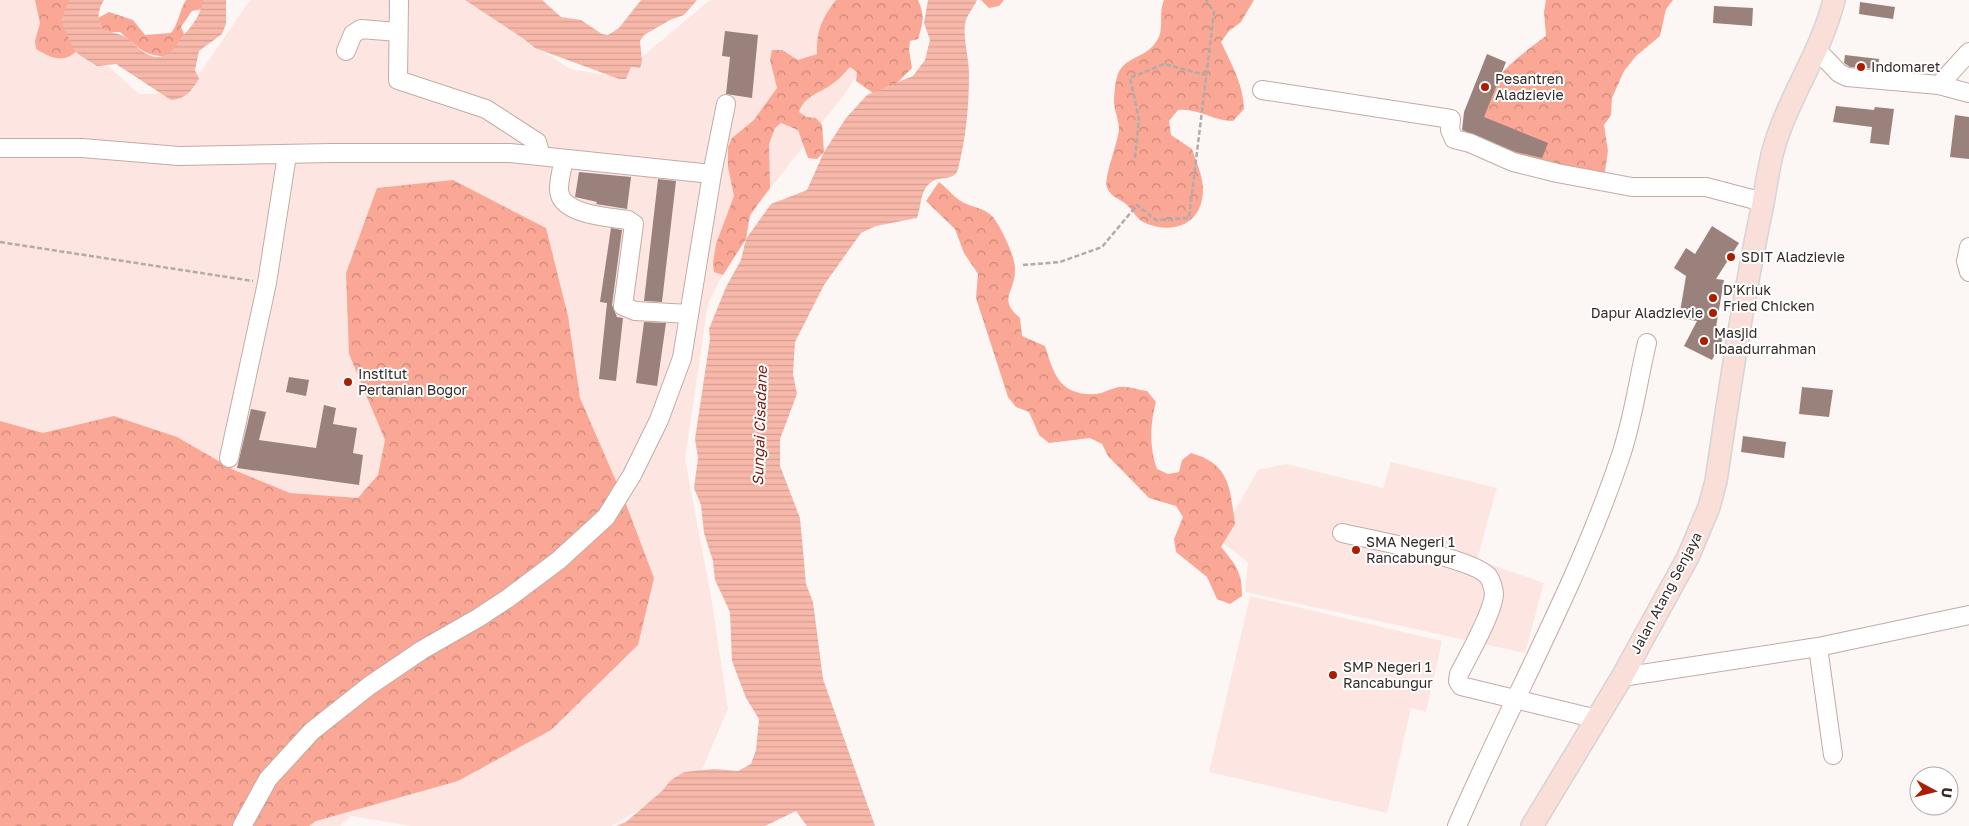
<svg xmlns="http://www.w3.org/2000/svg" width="1969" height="826" viewBox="0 0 1969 826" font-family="'Golos Text',sans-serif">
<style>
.built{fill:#fde6e2}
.forest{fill:url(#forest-crowns)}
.water{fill:url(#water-rules)}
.building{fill:#9a817b}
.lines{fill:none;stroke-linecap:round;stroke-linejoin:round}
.minor-casing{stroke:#c4aaa4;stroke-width:20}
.major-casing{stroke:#d6d4d4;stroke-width:24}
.path{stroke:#b2aba9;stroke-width:2.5;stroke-dasharray:5 2.5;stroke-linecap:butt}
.minor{stroke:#fff;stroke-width:18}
.major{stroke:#faded8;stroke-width:21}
.poi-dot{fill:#ac1d00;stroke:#fff;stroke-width:2}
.labels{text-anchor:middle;stroke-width:4;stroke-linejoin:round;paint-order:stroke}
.poi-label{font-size:14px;fill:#332926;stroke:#fff;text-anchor:start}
.street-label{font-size:14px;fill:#332926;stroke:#fff}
.water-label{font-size:15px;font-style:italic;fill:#761d0d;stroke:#fff}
</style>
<defs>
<pattern id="forest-crowns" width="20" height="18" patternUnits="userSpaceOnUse" patternTransform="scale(1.25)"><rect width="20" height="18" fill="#faa796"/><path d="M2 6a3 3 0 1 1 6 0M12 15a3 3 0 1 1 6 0" fill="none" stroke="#cb887a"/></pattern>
<pattern id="water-rules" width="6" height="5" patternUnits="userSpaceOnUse" patternTransform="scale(1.25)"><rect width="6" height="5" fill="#f7b8aa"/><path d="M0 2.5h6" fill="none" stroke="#d49e92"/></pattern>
</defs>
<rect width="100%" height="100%" fill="#fcf6f5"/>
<!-- built -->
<path class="built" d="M0,0H51L57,20L139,94L170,93L202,70L250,0H482L492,17L570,69L618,77L710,0H890L896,15L846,92L756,207L708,304L685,459L711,596L728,709L701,772L612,826H410L351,816L340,826H0Z
M1391,462L1497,488L1477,560L1544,583L1525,653L1245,592L1248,562L1218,540L1258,470L1286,464L1383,488Z
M1250,596L1442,641L1426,712L1411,708L1387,813L1209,772Z"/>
<!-- forest -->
<path class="forest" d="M35,0H71L79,49C64,64 53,59 36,49L35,41L40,23Z
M186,0H206L202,9L192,11L181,27L185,36L182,58C144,55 148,56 120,32H109L101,28L98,18L109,12L133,20L145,35L171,33C179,23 179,11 186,0Z
M836,0H918C925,15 923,23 918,39L910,41L909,50L912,68L895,85L894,94L880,98L856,81L857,72L850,67C844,73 839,80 832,84C819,94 805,95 799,112L806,117L816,118L822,125L824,152L817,159L808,158L798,130L781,123L775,128L769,144L770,188L750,215L746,239L723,275L714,272L713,263L716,244L734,196L728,167V147L732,138L754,120L777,88L770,60L772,50H782L798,60L817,54C816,31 822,18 836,0Z
M981,0H1004L999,6L989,8Z
M1164,0H1254L1241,22L1229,31L1221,42C1232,65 1243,84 1244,109L1233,121C1213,121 1198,108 1178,110L1169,121L1171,135L1192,149C1196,161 1203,177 1203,189C1203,224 1174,235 1145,223C1137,220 1133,210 1126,204C1119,198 1112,198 1107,188C1103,179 1118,143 1119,129C1119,121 1115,112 1114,103C1114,95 1115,84 1117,77C1122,58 1141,59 1153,46C1167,31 1157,16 1164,0Z
M1546,0H1673L1666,9L1660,36L1636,56L1624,71L1612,98L1611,115L1604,125L1608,151L1604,178L1500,154L1487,133L1480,109C1497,71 1513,61 1546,36L1544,12Z
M453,180L546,228L568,316L580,398L626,504L654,578L638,645L551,730L458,781L316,821L309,826H0V421L43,433L114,416L177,437L234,470L290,493L358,498L378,475L385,440L349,354L346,273L377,188Z
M939,182C946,187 952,195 959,200C970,208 983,206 993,217C1001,227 1016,258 1015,270C1015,294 997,298 1020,318L1022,336L1045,346C1054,375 1060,396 1096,394C1104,393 1112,388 1119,387C1128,386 1138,390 1147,391L1156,402C1150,423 1149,448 1157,469L1168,474L1179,472L1182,460L1191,453C1231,464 1230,490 1235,524L1221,547C1236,565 1242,572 1242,596L1230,604L1217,599L1207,577L1176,552L1174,539L1183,517L1176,506L1149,498L1108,456L1102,444L1090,438L1049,443L1039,435L1029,412L1016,407L1008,397L976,298L978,274L964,253L955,229L926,201Z"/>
<!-- water -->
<path class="water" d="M69,0H104C98,10 97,17 101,28C108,32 120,33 127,38C138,47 153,66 170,52C175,49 178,41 182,37C192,26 201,15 203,0H226V24L222,34L199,51L195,70L199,79C191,91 186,99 171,100L116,64L97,66L81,56L74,50L61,21Z
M465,0H542L561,17L581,20L602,34L608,35L619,28L641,0H697L684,15L670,20L644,35L640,41L642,62L640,68L631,67L626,79H619L535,48L524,39Z
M928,0H977C974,7 966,16 965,24C963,40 969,57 969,74C969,106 966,138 958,169C955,181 941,176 933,181C919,189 922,206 917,218L876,226L861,233L824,285L795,342L793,374L797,394L780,439V466L800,518L806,584L813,602L823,679L875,826H807L796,811L765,826H616L626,822L662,791L671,780L684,772L714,769L738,771L751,764L756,750L759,719L746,698L732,661L730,612L715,580L713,561L704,533L701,505L694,488L698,458L695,439L710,339L709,329L726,287L741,260L746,239L771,204L807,190L824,152L846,118L867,95L913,76L925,60L930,40L924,23Z"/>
<!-- building -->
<path class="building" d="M1860,2L1895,7L1893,19L1859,14Z
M1714,6L1753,8L1752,26L1713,23Z
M725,31L758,35L752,98L726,94L730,57L722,56Z
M1487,54L1506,62L1484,117L1548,143L1542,158L1516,152L1462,130L1464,112Z
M1845,55L1879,59L1878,69L1850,67L1844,63Z
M1836,106L1874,110L1875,107L1894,109L1889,145L1870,143L1872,127L1833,122Z
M1955,115L1969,117V159L1950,157Z
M579,172L631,177L627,209L596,204L597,202L575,197Z
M658,179L676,181L662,302L644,301Z
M1712,226L1739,243L1716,279L1724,280L1715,333L1724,337L1712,360L1684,346L1697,321L1679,318L1686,276L1674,268L1686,248L1695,254Z
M611,228L622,230L612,305L617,317L623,318L616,381L599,379L607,303L600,302Z
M644,322L666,323L657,386L636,383Z
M289,377L309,380L306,396L286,392Z
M1802,387L1833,390L1829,417L1799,414Z
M324,405L336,408L333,424L357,428L353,453L363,455L359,485L237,468L251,409L266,412L259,440L316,448Z
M1743,436L1786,442L1784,458L1741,452Z"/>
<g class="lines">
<!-- minor casing -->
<g class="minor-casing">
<path id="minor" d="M399,0L398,80L486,109L537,142L541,156
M1816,49L1839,73L1847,77L1939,85L1969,93
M346,51L353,34L361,29L398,32
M1939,85L1969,52
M1262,90L1451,119L1450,130L1454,139L1470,143L1513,162L1557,173L1632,187H1706L1763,202
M0,148H82L179,156L331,153H510L712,174L682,358L659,420L632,475L606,517L559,560L507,599L478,618L422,650L369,686L312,731L268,779L242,826
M564,159C562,169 559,179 559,189C559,215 609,217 628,220L634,224L623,306L635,311L689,314
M712,174L726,104
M1969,247L1966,261L1969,272
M229,458L267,283L287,155
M1342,533C1369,539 1472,558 1488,576C1491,580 1494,589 1494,594C1493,613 1468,656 1459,674L1458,681L1461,686L1597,719
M1818,647L1833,755
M1622,677L1818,647L1969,615
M1457,826C1510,703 1577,585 1620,458C1633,421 1638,380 1647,343"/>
</g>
<!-- major casing -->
<g class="major-casing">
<path id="major" d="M1532,826L1622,677L1688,557L1709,507L1716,481C1729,393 1742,305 1760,218C1765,196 1767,174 1773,151C1787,99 1821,53 1834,0"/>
</g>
<!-- path -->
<path class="path" d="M1135,158L1139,119L1130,78L1164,64L1206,75
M0,242L253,281
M1023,265L1060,262L1102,247L1137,205L1156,220L1189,218L1214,12L1206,0"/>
<!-- minor -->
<use href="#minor" class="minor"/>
<!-- major -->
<use href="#major" class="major"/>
</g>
<!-- markers -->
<g class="poi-dot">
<circle cx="1861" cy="67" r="5"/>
<circle cx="1485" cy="87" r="5"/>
<circle cx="1731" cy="257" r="5"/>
<circle cx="1713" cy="298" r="5"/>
<circle cx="1713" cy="313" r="5"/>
<circle cx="1704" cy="341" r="5"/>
<circle cx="348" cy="382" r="5"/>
<circle cx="1356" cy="550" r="5"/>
<circle cx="1333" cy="675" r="5"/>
</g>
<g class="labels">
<!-- poi labels -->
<g class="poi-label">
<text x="1871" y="72">Indomaret</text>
<text x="1495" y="84">Pesantren<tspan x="1495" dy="16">Aladzievie</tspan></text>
<text x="1741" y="262">SDIT Aladzievie</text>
<text x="1723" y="295">D'Kriuk<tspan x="1723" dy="16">Fried Chicken</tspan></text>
<text x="1703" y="318" text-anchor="end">Dapur Aladzievie</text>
<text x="1714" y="338">Masjid<tspan x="1714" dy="16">Ibaadurrahman</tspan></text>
<text x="358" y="379">Institut<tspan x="358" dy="16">Pertanian Bogor</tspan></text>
<text x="1366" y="547">SMA Negeri 1<tspan x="1366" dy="16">Rancabungur</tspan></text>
<text x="1343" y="672">SMP Negeri 1<tspan x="1343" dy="16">Rancabungur</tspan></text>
</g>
<!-- street labels -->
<g class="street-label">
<text transform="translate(1666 593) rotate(-62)" y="5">Jalan Atang Senjaya</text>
</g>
<!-- water labels -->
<g class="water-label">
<text transform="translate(760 426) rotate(-88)" y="5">Sungai Cisadane</text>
</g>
</g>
<!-- north arrow -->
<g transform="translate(1934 791) rotate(97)"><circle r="24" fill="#ffffff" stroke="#ada9a8"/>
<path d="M0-4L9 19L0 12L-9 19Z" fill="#ac1d00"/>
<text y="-8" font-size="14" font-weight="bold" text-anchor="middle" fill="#332926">U</text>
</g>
</svg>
